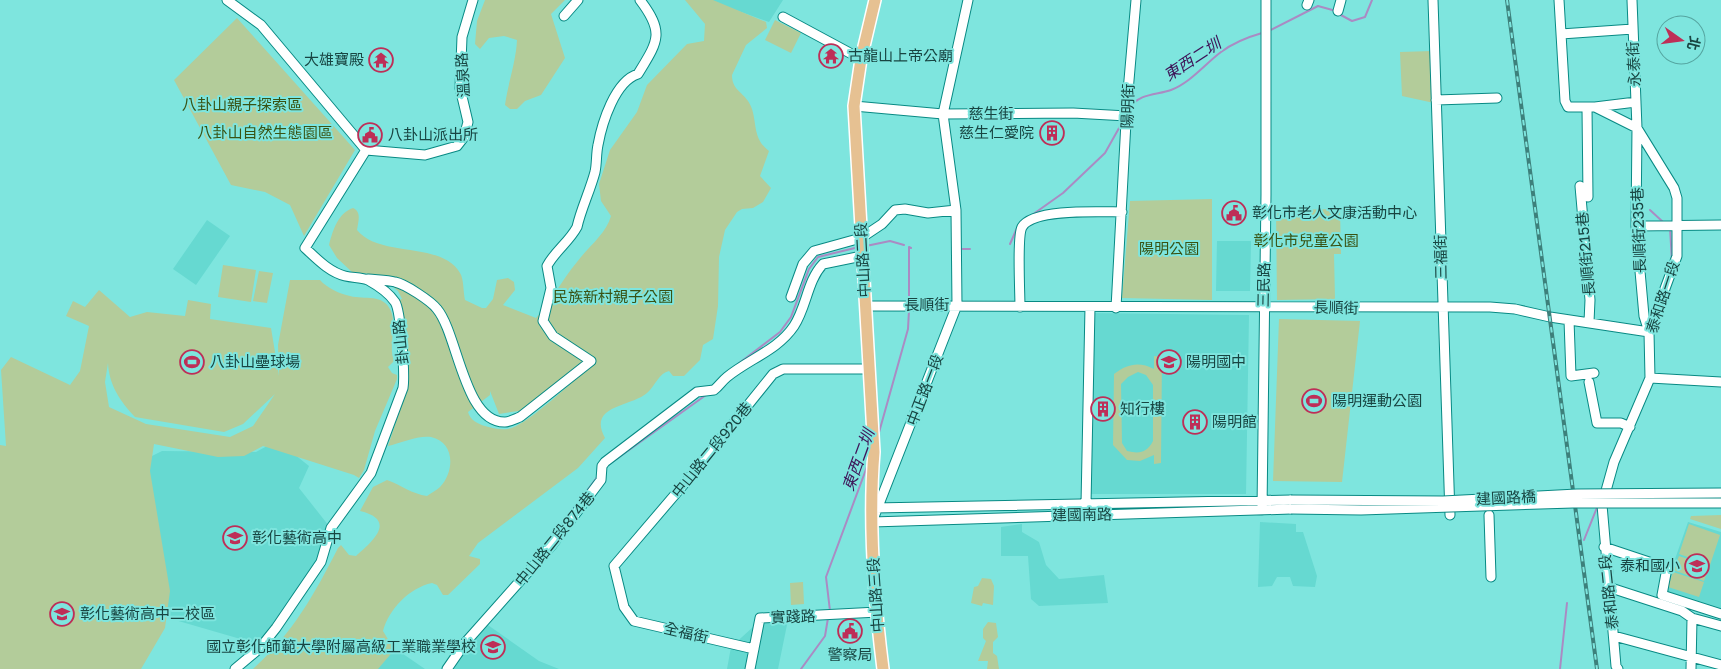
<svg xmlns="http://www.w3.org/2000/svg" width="1721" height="669" viewBox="0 0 1721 669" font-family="'Golos Text','Noto Sans TC',sans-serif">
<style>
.built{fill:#66d9d1}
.green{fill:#b3cc9a;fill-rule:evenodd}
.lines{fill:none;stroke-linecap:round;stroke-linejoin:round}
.stream{stroke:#aa8bc3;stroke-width:2}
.minor-casing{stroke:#088a84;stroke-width:11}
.major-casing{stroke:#fff;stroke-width:14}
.minor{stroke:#fff;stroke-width:9}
.major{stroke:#e6c192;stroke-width:11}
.rail-casing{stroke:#3d807b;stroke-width:4}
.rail{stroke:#7ee5de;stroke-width:2;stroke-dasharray:5.5;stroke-linecap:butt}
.minor-bridge-casing{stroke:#088a84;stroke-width:11;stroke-linecap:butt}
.minor-bridge{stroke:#fff;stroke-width:9}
.labels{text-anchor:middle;stroke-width:4;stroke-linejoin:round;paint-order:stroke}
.poi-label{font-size:15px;fill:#184542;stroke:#7ee5de;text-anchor:start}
.street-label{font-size:15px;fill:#184542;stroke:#7ee5de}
.park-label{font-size:15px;fill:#395314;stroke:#7ee5de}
.water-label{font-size:16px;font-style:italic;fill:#3e1458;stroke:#7ee5de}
</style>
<rect width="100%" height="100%" fill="#7ee5de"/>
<!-- built -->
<path class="built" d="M708,0H783L769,22Z
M207,220L230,236L196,285L173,269Z
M1217,241H1251L1250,291H1216Z
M1091,313L1249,315L1246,494H1090Z
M267,446L294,454L309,466L299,488L329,526L324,550L258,644L137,609L145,471L152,456L162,451L256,452Z
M1260,522L1296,524V532H1303L1317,576L1315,587L1293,586L1290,577H1277L1272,586L1258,587Z
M1688,522L1721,532V619L1661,599Z
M1022,524V532L1039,542L1046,565L1059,579L1104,575L1108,603L1039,606L1031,599L1028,556H1001V527Z
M789,615L778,669H727L731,647L764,617Z
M485,623L539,661L559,669H453Z
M390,645L425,669H373Z"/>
<!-- green -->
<path class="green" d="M485,0H565L551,14L565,58L541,95L525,101L517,109H510L505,105C508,83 516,62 517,40L504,36L489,38L480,49L475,44L477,21Z
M685,0H713L766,22L767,28L746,45L732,75C732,89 741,91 748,101C759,117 750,137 769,151L760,176L771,188L763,202L753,208L742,209L737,212L725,230L719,257L718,306L713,339L703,345L700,360L684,376H673L669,371C659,373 655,386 647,393C631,407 587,405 605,438L578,468L478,543L469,556L480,559V564L448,595H443L437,585L432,583C409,588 389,609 383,631L389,641L394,643L395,649L378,669H253C293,633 314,595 338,548L341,545L349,555L356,556C372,542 398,520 360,511L373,487L387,480C401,485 412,494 427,496C431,493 437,490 440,487C455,471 455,442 431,437C419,435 400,443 388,446L407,389L409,362L399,300L402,299L398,291L379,275L352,272L337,258L329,245C333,230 338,213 353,208C362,212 358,222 357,230C379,258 442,241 460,273C464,279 463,292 465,300L482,308H486L493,299L497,280L508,278L514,282L515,290L503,305L536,318C552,300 562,280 577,262C588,247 606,234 611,216L601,201L599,184L610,150L637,112L647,85L687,44L704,41L705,24ZM593,364C576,378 527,426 508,429C500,430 492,428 485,426C478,424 470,420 468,412L490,395V391L499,414L525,410Z
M237,18L355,150L304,236L290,205L265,192L231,185L174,80Z
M775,20L801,33L791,53L765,40Z
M1432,51L1434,103L1402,96L1400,52Z
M1212,199V300L1122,298L1130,201Z
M1340,209L1341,254H1334L1335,299L1277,300L1276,210Z
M223,265L256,270L251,302L218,297Z
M259,271L273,273L267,303L253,301Z
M290,280H320C327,288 340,294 350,296C365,300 383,293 391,311C397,327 388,345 394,361L388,367L392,373L397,375V379L375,431L364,470L359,478L354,475L263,446L244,456L218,457L154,444L150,471L170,591L165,628L141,669H0V445L6,446L1,370L11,357L70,385L80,371L89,326L66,316L73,301L85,307L99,290L130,317L147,312L185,316L188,300L211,304L210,319L271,328L279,376L278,345ZM108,363C109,385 120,401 135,417L224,432L243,424L275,394L253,426L230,437L146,424L109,407L105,382Z
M1279,319L1360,321L1342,482L1273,481Z
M1154,356L1162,357L1161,463L1154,464V455L1140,461L1127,460L1113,445L1114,374C1127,364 1139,361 1154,369ZM1138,372L1146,375L1153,385V441C1147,453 1139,454 1127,451L1122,443L1121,384L1128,377Z
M1721,515V529L1690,519L1691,516Z
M1689,524L1720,535L1710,565L1679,554Z
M1679,556L1709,566L1704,581L1673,570Z
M1673,572L1704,582L1699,597L1668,587Z
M982,578L991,579L994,586L993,605L983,603L982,606L971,603L974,587L978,586Z
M803,582L804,604L791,605L790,583Z
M988,622L996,623L998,637L993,642V653L997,656L999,669H987L988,661H978L986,641L983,638V629Z"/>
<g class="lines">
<!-- stream -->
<path class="stream" d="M1339,14L1352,21L1365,17L1372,0
M1269,31L1318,6L1336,11
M1130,108C1139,93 1157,95 1171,90C1190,83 1205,64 1221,52C1233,43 1248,37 1262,33
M1650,210L1663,222
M1032,215L1063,193L1105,153L1123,121
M1670,228L1672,261
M1010,244L1017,228
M866,246L890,241L904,245
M960,249H970
M909,303V247L911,248
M738,364L780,332L791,317L809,269L818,257L859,247
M878,436L908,329L909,310
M608,465L706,395
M1584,540L1598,505
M544,548L598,476
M830,611L826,577L868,464
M801,669L825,636L828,618
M1560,669L1567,603"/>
<!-- minor casing -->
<g class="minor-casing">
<path id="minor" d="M227,0L261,25L366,150L305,248C317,259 329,272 345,276C353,278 361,277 368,280C377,285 389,293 395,302C401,311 405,376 403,388L371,473L331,528L321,562L276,628L260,648L235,669
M968,0L943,114L956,210L957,305L872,522L1291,509
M1433,0L1450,515
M1559,0L1565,101L1568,107H1595L1636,102
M1632,0L1637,128L1636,226L1644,316L1649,332
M1307,5L1309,0
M1338,11L1341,0
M564,16L578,0
M783,17L861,59
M1561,34L1633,29
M1436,100L1497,98
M854,106L943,114L1073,113L1127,116
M1595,107L1637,128L1674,188L1677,198V256L1649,332L1650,378L1614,462L1602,505L1616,666L1618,669
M1587,108L1588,197
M366,150L425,155L457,146L464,137L468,122L460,88L462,37L473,0
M1580,186L1590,300L1589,322
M1636,226L1721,225
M368,279C377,280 387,280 395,282C405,284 431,301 437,309C458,334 464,423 505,422C509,422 515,419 520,417L591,361L553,336L543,321L551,288L547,266C555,251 569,242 577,227C581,209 590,191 595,172C597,163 596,154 598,145C602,123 615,81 638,74C658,41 665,33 640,0
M791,297L803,264L814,251L861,238L882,224L895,210L905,209L928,213L956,210
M865,306L1490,307L1515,309L1550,317L1649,332
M1020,307C1020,293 1017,236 1022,227C1033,208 1102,212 1122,212
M1116,308L1127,103L1136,0
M1569,320L1571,376L1594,373
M1650,378L1721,382
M1589,382L1597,423H1621L1630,427
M1086,504L1090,307
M874,508L1291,500
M1262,510L1266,194V0
M1489,515L1491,577
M1604,547L1667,568L1662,595L1721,614
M1608,587L1682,611L1692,618L1721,626
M1614,636L1721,665
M754,649L634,621L624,607L614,566L690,477L773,374L783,369H869
M447,669L465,643L552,545L601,480L602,466L605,462L697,392L714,390C719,386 722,381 727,377C749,359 778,350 794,326C807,306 807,281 823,264L862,256
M750,669L760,618L878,612
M1691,669L1692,618"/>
</g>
<!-- major casing -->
<g class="major-casing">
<path id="major" d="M875,0L861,59L854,106L874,452C868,524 874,598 883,669"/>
</g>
<!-- minor -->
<use href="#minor" class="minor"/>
<!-- major -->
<use href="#major" class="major"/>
<!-- rail casing -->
<g class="rail-casing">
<path id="rail" d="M1507,0L1597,669"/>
</g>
<!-- rail -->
<use href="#rail" class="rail"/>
<!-- minor-bridge casing -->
<g class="minor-bridge-casing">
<path id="minor-bridge" d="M1291,500L1443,501L1577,494L1721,493
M1291,509L1361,510L1573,503H1721"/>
</g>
<!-- minor-bridge -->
<use href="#minor-bridge" class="minor-bridge"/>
</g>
<!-- icons -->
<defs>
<g id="temple-ring" transform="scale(1.25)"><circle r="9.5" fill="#7ee5de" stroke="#be2e57" stroke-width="1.5"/><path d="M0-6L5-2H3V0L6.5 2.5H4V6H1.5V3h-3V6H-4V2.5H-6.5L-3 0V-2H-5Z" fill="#be2e57"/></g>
<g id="building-ring" transform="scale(1.25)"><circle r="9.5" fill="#7ee5de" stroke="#be2e57" stroke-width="1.5"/><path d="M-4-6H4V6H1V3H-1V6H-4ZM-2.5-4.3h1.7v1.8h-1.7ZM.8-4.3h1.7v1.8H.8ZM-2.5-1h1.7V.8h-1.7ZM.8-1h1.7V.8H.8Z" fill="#be2e57"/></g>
<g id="civic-ring" transform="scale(1.25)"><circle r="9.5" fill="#7ee5de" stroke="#be2e57" stroke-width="1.5"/><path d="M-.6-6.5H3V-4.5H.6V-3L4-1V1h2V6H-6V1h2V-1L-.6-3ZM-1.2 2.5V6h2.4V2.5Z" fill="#be2e57"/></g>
<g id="stadium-ring" transform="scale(1.25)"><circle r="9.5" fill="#7ee5de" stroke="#be2e57" stroke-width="1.5"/><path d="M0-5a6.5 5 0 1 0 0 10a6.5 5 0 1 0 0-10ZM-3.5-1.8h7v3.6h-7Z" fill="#be2e57"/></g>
<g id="school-ring" transform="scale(1.25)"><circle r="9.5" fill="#7ee5de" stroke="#be2e57" stroke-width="1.5"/><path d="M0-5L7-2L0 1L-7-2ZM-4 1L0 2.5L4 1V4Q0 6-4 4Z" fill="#be2e57"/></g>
</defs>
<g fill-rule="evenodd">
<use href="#temple-ring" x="831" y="56"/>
<use href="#temple-ring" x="381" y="60"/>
<use href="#building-ring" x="1052" y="133"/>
<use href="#civic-ring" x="370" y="135"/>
<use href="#civic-ring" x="1234" y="213"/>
<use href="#stadium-ring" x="192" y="362"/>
<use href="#school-ring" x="1169" y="362"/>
<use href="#stadium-ring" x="1314" y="401"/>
<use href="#building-ring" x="1103" y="409"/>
<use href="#building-ring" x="1195" y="422"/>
<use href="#school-ring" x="235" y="538"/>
<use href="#school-ring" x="1697" y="566"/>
<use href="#school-ring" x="62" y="614"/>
<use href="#civic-ring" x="850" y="631"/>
<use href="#school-ring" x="493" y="647"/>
</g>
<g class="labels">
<!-- poi labels -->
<g class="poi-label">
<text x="848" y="61">古龍山上帝公廟</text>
<text x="364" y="65" text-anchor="end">大雄寶殿</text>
<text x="1034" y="138" text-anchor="end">慈生仁愛院</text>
<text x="388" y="140">八卦山派出所</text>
<text x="1252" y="218">彰化市老人文康活動中心</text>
<text x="210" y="367">八卦山壘球場</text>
<text x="1186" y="367">陽明國中</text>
<text x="1332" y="406">陽明運動公園</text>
<text x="1120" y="414">知行樓</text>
<text x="1212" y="427">陽明館</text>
<text x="252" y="543">彰化藝術高中</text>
<text x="1680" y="571" text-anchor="end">泰和國小</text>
<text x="80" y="619">彰化藝術高中二校區</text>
<text x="476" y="652" text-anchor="end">國立彰化師範大學附屬高級工業職業學校</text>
<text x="850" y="660" text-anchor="middle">警察局</text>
</g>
<!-- street labels -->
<g class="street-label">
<text transform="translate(1634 64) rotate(-93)" y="5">永泰街</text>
<text transform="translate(463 75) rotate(-93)" y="5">溫泉路</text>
<text transform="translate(1128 106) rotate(-88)" y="5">陽明街</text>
<text x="991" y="119">慈生街</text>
<text transform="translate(1639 230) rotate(-92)" y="5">長順街235巷</text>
<text transform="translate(1586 254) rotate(-95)" y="5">長順街215巷</text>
<text transform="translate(1441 257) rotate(-91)" y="5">三福街</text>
<text transform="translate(863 260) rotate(-93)" y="5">中山路二段</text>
<text transform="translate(1264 285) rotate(-89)" y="5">三民路</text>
<text transform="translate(1663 297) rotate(-72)" y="5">泰和路一段</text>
<text x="927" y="310">長順街</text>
<text transform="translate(1336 308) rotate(1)" y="5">長順街</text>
<text transform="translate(401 342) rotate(-96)" y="5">卦山路</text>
<text transform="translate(925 390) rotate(-69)" y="5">中正路一段</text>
<text transform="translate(712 450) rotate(-51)" y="5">中山路二段920巷</text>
<text transform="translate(1506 498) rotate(-3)" y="5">建國路橋</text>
<text transform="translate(1082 515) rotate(-1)" y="5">建國南路</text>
<text transform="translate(555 539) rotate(-51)" y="5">中山路二段874巷</text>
<text transform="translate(1609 592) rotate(-96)" y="5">泰和路二段</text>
<text transform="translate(876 595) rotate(-94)" y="5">中山路三段</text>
<text transform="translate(793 617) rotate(-2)" y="5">實踐路</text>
<text transform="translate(686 633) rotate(13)" y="5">全福街</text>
</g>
<!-- park labels -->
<g class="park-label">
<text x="242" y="110">八卦山親子探索區</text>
<text x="265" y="138">八卦山自然生態園區</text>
<text x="1306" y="246">彰化市兒童公園</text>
<text x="1169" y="254">陽明公園</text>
<text x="613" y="302">民族新村親子公園</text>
</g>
<!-- water labels -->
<g class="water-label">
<text transform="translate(1192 59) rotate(-33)" y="6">東西二圳</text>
<text transform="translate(858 460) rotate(-70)" y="6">東西二圳</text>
</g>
</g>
<!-- north arrow -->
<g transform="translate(1681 40) rotate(104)"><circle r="24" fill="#7ee5de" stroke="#55a5a0"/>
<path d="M0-4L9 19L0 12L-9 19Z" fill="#be2e57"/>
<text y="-8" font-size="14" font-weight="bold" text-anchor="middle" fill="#184542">北</text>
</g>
</svg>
